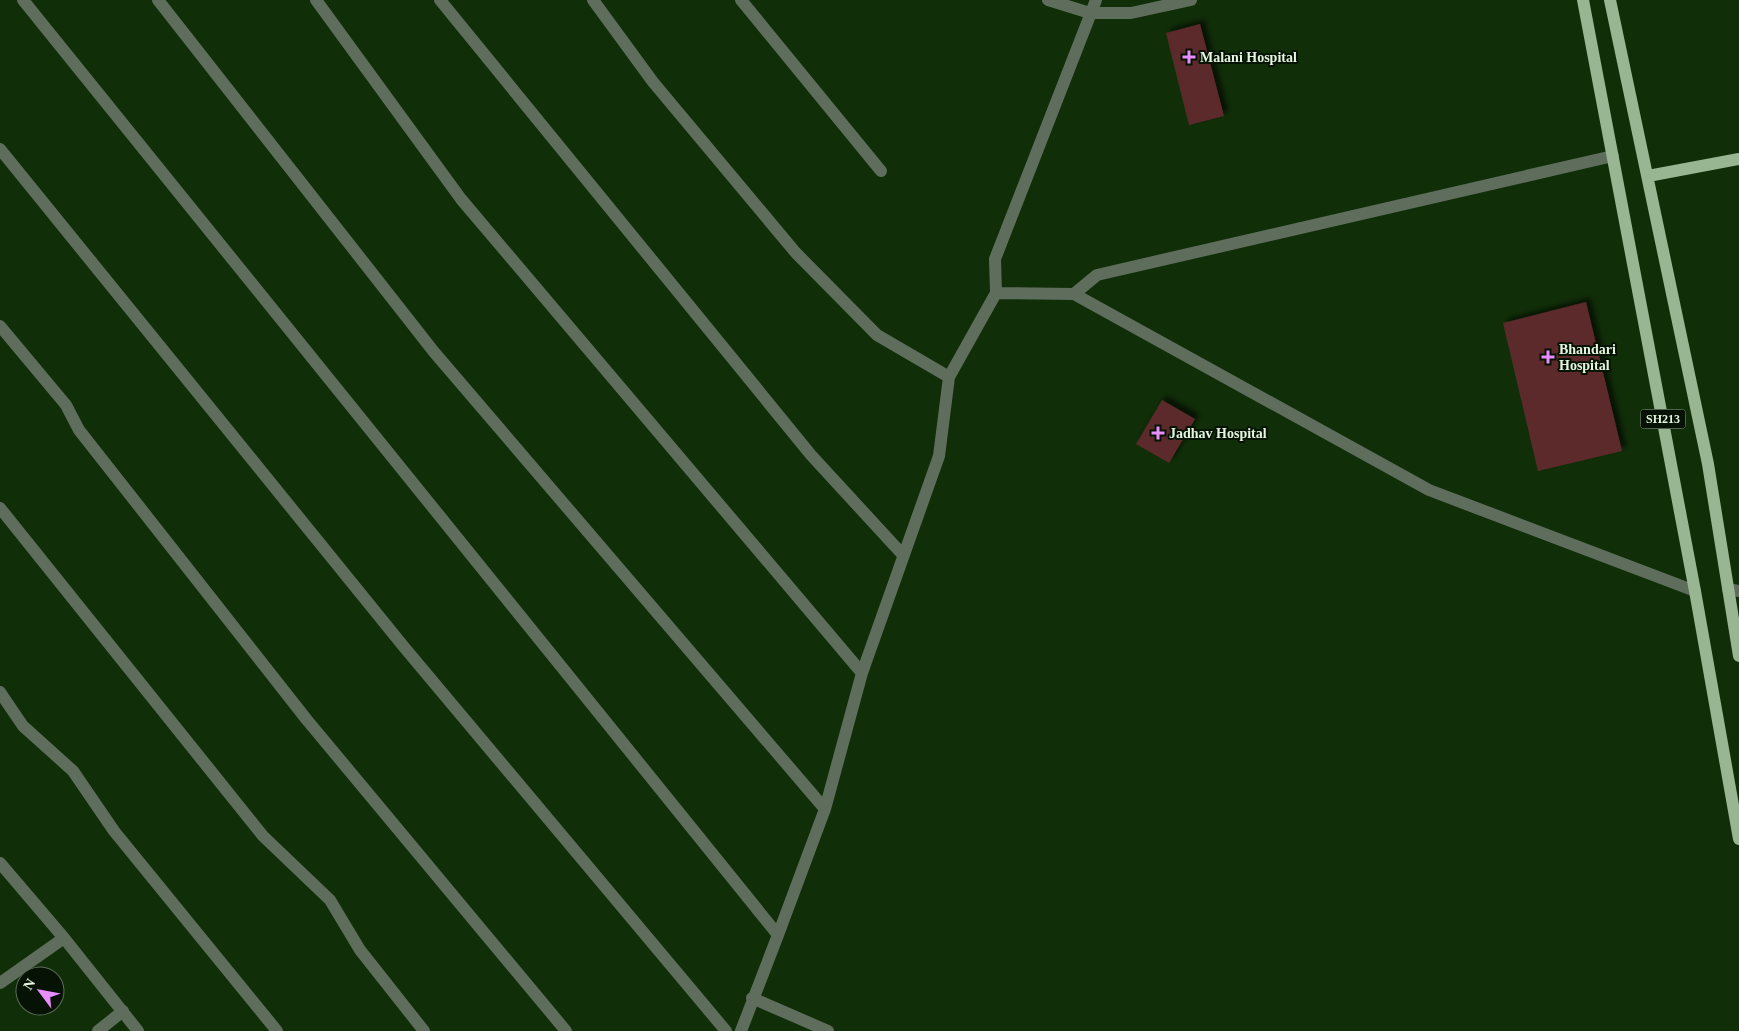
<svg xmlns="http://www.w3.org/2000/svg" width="1739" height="1031" viewBox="0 0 1739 1031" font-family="'Times New Roman',serif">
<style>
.building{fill:#5b2a2b;filter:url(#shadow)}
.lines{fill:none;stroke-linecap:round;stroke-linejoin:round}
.minor{stroke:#5f6e5c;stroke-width:12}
.major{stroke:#98b692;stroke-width:12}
.poi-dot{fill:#e98dfe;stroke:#061304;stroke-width:2}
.labels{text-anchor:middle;stroke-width:4;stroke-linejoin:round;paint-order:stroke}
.shield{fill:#061304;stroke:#a1b19d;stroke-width:1}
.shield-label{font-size:12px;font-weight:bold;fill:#e3f5df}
.poi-label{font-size:14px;font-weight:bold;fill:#e3f5df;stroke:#061304;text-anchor:start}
</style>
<defs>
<filter id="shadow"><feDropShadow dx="4.5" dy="-4.5" stdDeviation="2.5" flood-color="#0009"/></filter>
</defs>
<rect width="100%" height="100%" fill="#102e08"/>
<!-- building -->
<path class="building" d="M1200,24L1224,116L1189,125L1166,33Z
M1586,302L1622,451L1538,471L1503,323Z
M1162,400L1195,419L1169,463L1136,444Z"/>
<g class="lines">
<!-- minor -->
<path class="minor" d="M23,0L778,935L741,1031
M158,0L434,352L825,809
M316,0L461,199L862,673
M440,0L811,455L903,555
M593,0L653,82L796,253L877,335L949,377
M741,0L881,171
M1048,0L1090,13H1131L1191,0
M0,149L404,647L726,1031
M996,293L1074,294L1429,490L1695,591
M1074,294L1097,275L1613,156
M0,326L66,405L79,430L307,720L566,1031
M0,508L263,836L330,900L360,950L424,1031
M1728,589L1739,591
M0,692L23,726L73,771L114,831L277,1031
M0,863L64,938L138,1031
M778,935L825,809L862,673L939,456L949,377L996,293L995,259L1096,0
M0,983L64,938
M752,998L828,1031
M98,1031L123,1011"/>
<!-- major -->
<path class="major" d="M1583,0L1695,591L1739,839
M1610,0L1708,464L1739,656
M1648,176L1739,159"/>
</g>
<!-- markers -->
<g class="poi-dot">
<path d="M1186.5 49.5h5v5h5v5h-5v5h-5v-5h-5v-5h5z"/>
<path d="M1545.5 349.5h5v5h5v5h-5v5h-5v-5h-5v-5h5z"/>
<path d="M1155.5 425.5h5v5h5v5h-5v5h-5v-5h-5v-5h5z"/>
</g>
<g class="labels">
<!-- shield labels -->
<rect class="shield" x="1640.5" y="409.5" width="45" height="19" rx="4"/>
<g class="shield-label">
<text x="1663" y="423">SH213</text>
</g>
<!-- poi labels -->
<g class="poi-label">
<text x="1200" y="62">Malani Hospital</text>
<text x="1559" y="354">Bhandari<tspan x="1559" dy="16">Hospital</tspan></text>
<text x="1169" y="438">Jadhav Hospital</text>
</g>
</g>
<!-- north arrow -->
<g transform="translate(40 991) rotate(302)"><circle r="24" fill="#061304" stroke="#5e6d5c"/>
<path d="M0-4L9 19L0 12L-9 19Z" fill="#e98dfe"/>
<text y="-8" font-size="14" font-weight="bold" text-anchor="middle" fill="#e3f5df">N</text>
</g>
</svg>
